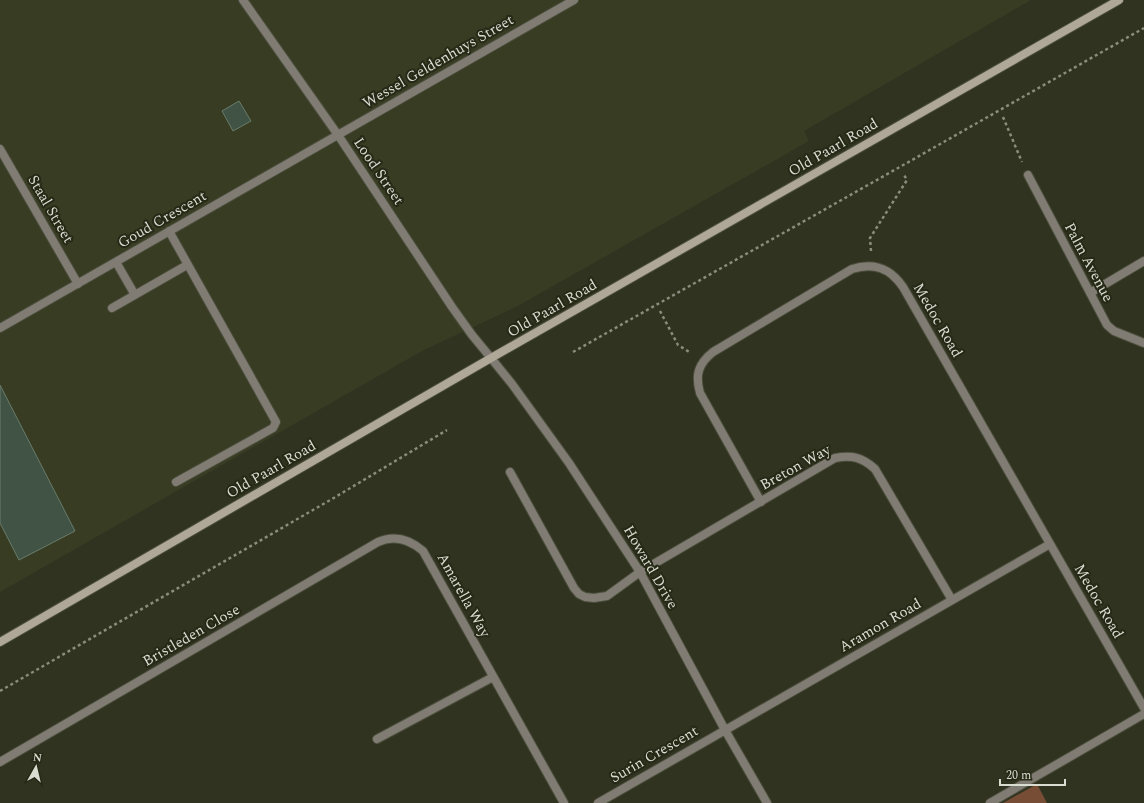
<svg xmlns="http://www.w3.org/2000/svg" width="1144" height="803" viewBox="0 0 1144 803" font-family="Spectral,serif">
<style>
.built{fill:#383c23}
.green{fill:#774d36}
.building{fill:#415344;stroke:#697c6c}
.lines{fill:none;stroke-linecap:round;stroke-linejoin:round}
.lane-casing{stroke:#4b4e3c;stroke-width:10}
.street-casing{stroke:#4b4e3c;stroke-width:10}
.secondary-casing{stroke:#4b4e3c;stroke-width:10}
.path{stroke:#8a8d7e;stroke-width:2.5;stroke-dasharray:3 3;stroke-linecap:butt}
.lane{stroke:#817c73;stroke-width:8}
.street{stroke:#817c73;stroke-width:8}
.secondary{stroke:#afa798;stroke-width:8}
.labels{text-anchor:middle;stroke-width:4;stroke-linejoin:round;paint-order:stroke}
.street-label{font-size:15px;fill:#d9dcd0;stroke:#262916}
</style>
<rect width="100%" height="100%" fill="#303320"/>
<!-- built -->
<path class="built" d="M0,0H1031L804,131L809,141L516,307L422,351L0,592Z"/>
<!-- green -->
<path class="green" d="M1037,784L1047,803H1003Z"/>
<!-- building -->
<path class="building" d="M239,101L251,121L233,131L222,111Z
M0,385L75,531L19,560L0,523Z"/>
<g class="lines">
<!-- lane casing -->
<g class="lane-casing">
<path id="lane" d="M243,0L338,135L452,307L472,335L491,358
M0,149L78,284
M169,231L276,422L273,428L176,482
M116,262L135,295
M112,308L187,265
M0,328L574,0
M510,472L574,588L579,594L585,597L594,598L607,596L640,572"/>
</g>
<!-- street casing -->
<g class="street-casing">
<path id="street" d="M1028,175L1107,325L1114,331L1144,343
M1090,293L1144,261
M491,358L512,384L569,463L640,572L725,730L767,803
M761,502L700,393C695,375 698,364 713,352L852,269C874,262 890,268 903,287L1144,708
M640,572L835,458C852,455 862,457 875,469L952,600
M377,739L493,677
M0,762L378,542C394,535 409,539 423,551L564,803
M598,803L1050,544
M990,803L1144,714"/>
</g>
<!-- secondary casing -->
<g class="secondary-casing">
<path id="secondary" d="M0,642L491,358L1119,0"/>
</g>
<!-- path -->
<path class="path" d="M1003,117L1022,162
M871,251L870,238L907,180L903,173
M660,311L678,345L691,353
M573,352L898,168L1144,28
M0,691L332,499L447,430"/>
<!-- lane -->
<use href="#lane" class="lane"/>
<!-- street -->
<use href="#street" class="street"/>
<!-- secondary -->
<use href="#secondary" class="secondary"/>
</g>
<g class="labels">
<!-- street labels -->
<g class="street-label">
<text transform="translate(438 61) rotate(-30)" y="5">Wessel Geldenhuys Street</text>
<text transform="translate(833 147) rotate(-30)" y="5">Old Paarl Road</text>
<text transform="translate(379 171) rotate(56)" y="5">Lood Street</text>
<text transform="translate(51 209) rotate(60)" y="5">Staal Street</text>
<text transform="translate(162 219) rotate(-30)" y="5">Goud Crescent</text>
<text transform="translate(1089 262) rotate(62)" y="5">Palm Avenue</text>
<text transform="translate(552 308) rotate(-30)" y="5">Old Paarl Road</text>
<text transform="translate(938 320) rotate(60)" y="5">Medoc Road</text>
<text transform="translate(795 467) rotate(-29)" y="5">Breton Way</text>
<text transform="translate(271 469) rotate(-30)" y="5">Old Paarl Road</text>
<text transform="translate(651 567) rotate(60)" y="5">Howard Drive</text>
<text transform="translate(464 595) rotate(61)" y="5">Amarella Way</text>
<text transform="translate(1099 601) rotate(60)" y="5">Medoc Road</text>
<text transform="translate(880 625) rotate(-30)" y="5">Aramon Road</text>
<text transform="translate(191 635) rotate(-30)" y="5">Bristleden Close</text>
<text transform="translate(654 754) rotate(-30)" y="5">Surin Crescent</text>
</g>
</g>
<!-- north arrow -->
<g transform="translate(36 767) rotate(8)" stroke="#262916" stroke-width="3" paint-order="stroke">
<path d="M0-3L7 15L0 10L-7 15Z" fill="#d9dcd0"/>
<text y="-6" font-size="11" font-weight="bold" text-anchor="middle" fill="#d9dcd0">N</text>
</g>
<!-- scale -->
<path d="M1000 779v6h65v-6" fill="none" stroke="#d9dcd0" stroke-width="2"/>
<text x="1006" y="779" font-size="12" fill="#d9dcd0" stroke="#262916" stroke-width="3" paint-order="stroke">20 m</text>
</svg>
